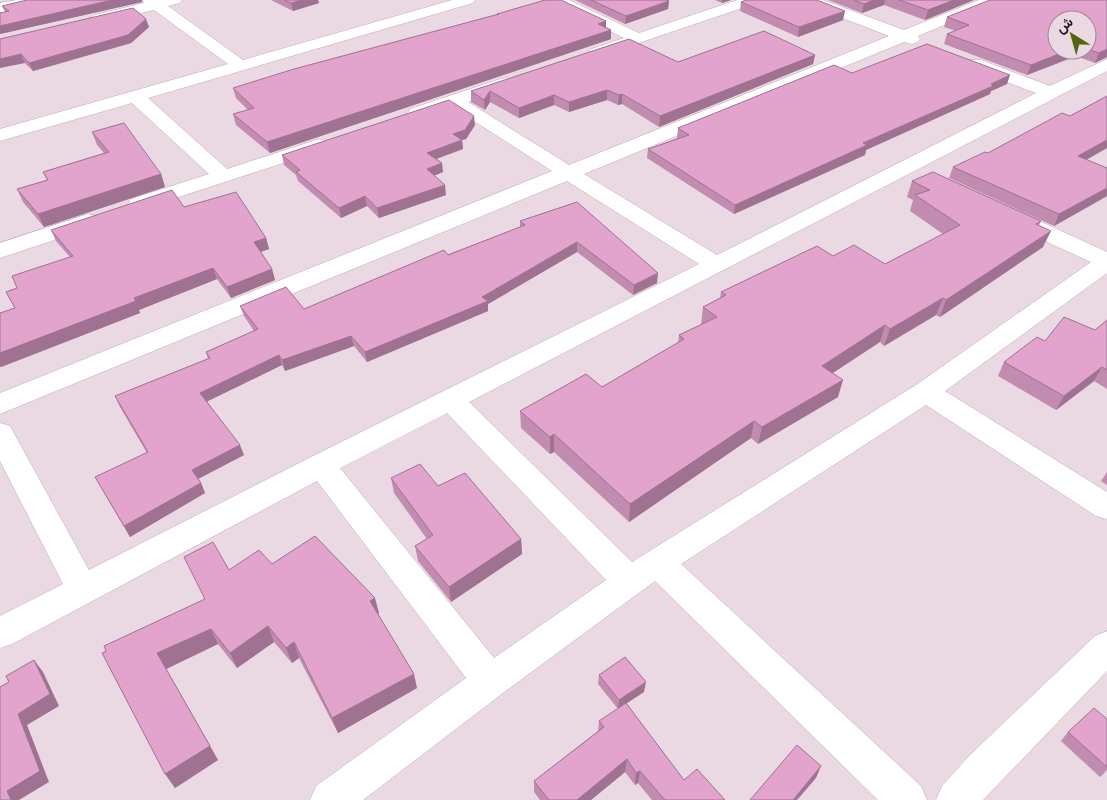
<svg xmlns="http://www.w3.org/2000/svg" width="1107" height="800" viewBox="0 0 1107 800" font-family="Jost,Vazirmatn,sans-serif">
<style>
.lines{fill:none;stroke-linecap:round;stroke-linejoin:round}
.street-casing{stroke:#beadb8;stroke-width:1}
.street{fill:#fff;fill-rule:evenodd}
.wall{fill:#c28cb0;fill-rule:evenodd}
.shaded-wall{fill:#9e7290}
.building{fill:#e2a3cd;stroke:#9e7290}
</style>
<rect width="100%" height="100%" fill="#ead8e3"/>
<g class="lines">
<!-- street casing -->
<g class="street-casing">
<path id="street" d="M17,0H45L43,3L0,13V3Z
M143,0H182L180,3L168,6L243,60L452,0H475L473,3L148,98L227,169L319,139L326,141L329,145L326,149L139,210L131,209L128,204L131,199L209,174L132,103L0,141V129L228,64L154,10L99,23L94,21L91,18L94,15L144,3Z
M550,0H569L639,33L737,0H759L757,3L597,57L591,55L589,52L591,49L624,38L552,3Z
M802,0H823L904,30L979,0H999L997,3L918,36L920,39L918,42L912,44L904,42L584,174L717,255L1036,93L969,68L967,64L969,60H981L1050,86L1107,59V71L469,402L632,562L916,385L1091,262L1008,224L1005,219L1008,214L1016,212L1024,214L1107,252V273L945,391L1107,492V519L1096,516L926,405L681,564L921,786L927,800H878L655,581L503,693L363,800H310L316,786L466,678L317,481L12,644L0,648V616L63,584L0,461V423L10,426L89,570L311,457L699,264L567,181L0,414V393L552,171L452,107L417,119L410,117L408,113L410,109L500,79L506,78L512,79L515,83L512,87L468,102L569,165L889,36L804,3ZM447,413L606,580L494,658L340,468Z
M88,214L96,216L99,221L96,226L0,258V243Z
M1107,631V671L983,800H936L942,786L968,757L1095,636Z"/>
</g>
<!-- street -->
<use href="#street" class="street"/>
</g>
<!-- wall -->
<path class="wall" d="M27,0H142V2L0,34V13L5,12L2,6Z
M271,0H318L319,3L293,11Z
M575,0H666L669,1L668,9L625,24Z
M715,0H731L722,3Z
M828,0H974L925,20L884,5L862,13Z
M1107,0V57L1095,63L1076,56L1027,75L944,44L947,34L956,31L944,27L947,17ZM1087,20V50H1057Z
M741,2L843,20L798,37L740,11Z
M497,14L606,21V27L611,30V39L270,153L236,125L233,114L248,110L236,98L233,88L497,15Z
M149,27L131,43L33,71L0,39Z
M815,55L813,64L659,127L622,104L618,105L607,100L569,112L554,105L519,118L490,102L485,110L471,102V91L678,62Z
M1007,84L991,91L990,94L866,150L865,155L734,214L647,158L648,149L678,138H677L678,128Z
M1107,96V148L1086,160L1107,168V196L1054,226L949,178L953,167L988,153L1070,116Z
M475,125L466,139L462,140L463,149L436,159L443,172L434,176L446,195L379,218L367,206L341,218L298,181L296,175L284,165L282,155Z
M92,132L161,174L165,187L44,227L23,202L17,189L47,180L43,172L104,153L97,145Z
M912,181L1041,221L1039,225L1043,247L940,317L936,315L884,346L880,342L833,373L838,397L758,444L751,438L629,522L554,452L550,454L521,428L520,411L602,387L678,343L679,335L701,325L703,307L720,298L721,292L833,256L885,264L943,234L910,211L913,200L907,197Z
M577,202L657,283L633,295L577,252L488,304V311L367,362L354,346L285,371L282,365L207,401L244,455L198,479L201,483L205,493L130,537L95,477L147,453L120,407L115,396L208,359L206,352L254,331L244,316L240,306L304,309L520,227V221Z
M184,207L266,238L269,249L261,252L272,269L275,280L231,298L217,279L139,310L140,313L1,367L0,366V313L15,308L6,292L17,288L70,257L56,241L51,230Z
M1107,320V389L1094,381L1056,410L998,376L1004,362L1045,341L1095,330Z
M1107,472V485L1101,481Z
M391,478L438,486L521,539L522,554L451,602L418,561L415,546L427,539L394,493Z
M184,557L229,570L272,564L379,613L378,614L417,688L338,733L299,658L292,663L274,642L237,668L218,644L166,669L218,760L175,788L106,651L205,599Z
M599,675L644,692L626,703L684,780L725,800H652L638,783L635,785L625,772L591,800H540L534,792V781L598,731L599,721L618,709L598,684Z
M1107,719V770L1100,777L1061,741L1068,732Z"/>
<!-- shaded-wall -->
<path class="shaded-wall" d="M112,0H142V2L0,34V26Z
M302,0H318L319,3L293,11L291,3Z
M722,0H731L722,3Z
M874,0H885L884,5L862,13L864,4Z
M954,0H974L925,20L928,10Z
M669,1L668,9L625,24L626,16Z
M845,11L843,20L798,37L799,27Z
M146,19L149,27L131,43L33,71L29,63Z
M606,21V30L598,24Z
M611,30V39L270,153L267,142Z
M1107,49V57L1095,63L1099,53Z
M1069,50H1078L1076,56L1027,75L1031,65Z
M21,54L25,63L0,68V59Z
M815,55L813,64L659,127L660,116Z
M1010,75L1007,84L991,91L990,94L866,150L865,155L734,214L735,205L863,143Z
M607,90V100L569,112V102Z
M490,91V102L485,110L484,100Z
M622,94V104L618,105L619,95Z
M554,95V105L519,118V108Z
M474,116L475,125L466,139L462,140L463,149L428,162L427,153L453,134Z
M1107,140V148L1073,167L1078,156Z
M442,163L443,172L428,178L427,169Z
M161,174L165,187L44,227L38,214Z
M445,185L446,195L379,218L377,208Z
M1107,188V196L1054,226L1059,214Z
M365,196L367,206L341,218L339,208Z
M1051,231L1043,247L940,317L946,300Z
M266,238L269,249L257,253L254,242Z
M577,242V252L488,304V311L367,362L365,352L482,297Z
M213,268L217,279L139,310L140,313L1,367L0,366V353L134,298Z
M272,269L275,280L231,298L227,287Z
M658,273L657,283L633,295L634,285Z
M943,298L936,315L884,346L890,329Z
M885,325L880,342L817,383L822,366Z
M351,336L354,346L285,371L282,360Z
M279,355L282,365L204,403L200,393Z
M1102,367L1094,381L1056,410L1064,396Z
M843,380L838,397L758,444L762,427Z
M754,421L751,438L629,522L630,504Z
M554,434V452L550,454V437Z
M240,445L244,455L196,480L192,470Z
M201,483L205,493L130,537L124,526Z
M521,539L522,554L451,602L449,587Z
M375,598L379,613L374,617L370,601Z
M268,626L274,642L237,668L230,653Z
M211,629L218,644L166,669L218,760L175,788L165,774L157,653Z
M294,642L299,658L292,663L286,648Z
M34,660L43,672L59,706L27,725L49,782L19,800H11L7,791L18,714Z
M414,674L417,688L338,733L332,718Z
M646,682L644,692L618,709L619,700Z
M627,759L625,772L591,800H577Z
M821,766L816,778L797,800H793Z
M640,771L638,783L635,785L636,773Z"/>
<!-- building -->
<path class="building" d="M27,0H112L0,26V13L9,11L2,6Z
M284,0H302L291,3Z
M545,0H561L606,21L598,24L611,30L267,142L233,114L254,108L233,88L294,69L499,14H497Z
M591,0H666L669,1L626,16Z
M746,0H817L845,11L799,27L741,2Z
M854,0H874L864,4Z
M899,0H954L928,10Z
M990,0H1107V49L1099,53L1087,49V20H1057V50H1069L1031,65L947,34L969,25L947,17Z
M133,8L146,19L128,35L29,63L21,54L0,59V39Z
M764,31L815,55L660,116L622,94L619,95L607,90L569,102L554,95L519,108L490,91L484,100L471,91L629,39L678,62Z
M927,44L1010,75L991,84L993,86L863,143L867,145L735,205L648,149L689,135L678,128L834,65L852,73Z
M1107,96V140L1078,156L1107,168V188L1059,214L953,167L985,152L988,153L1062,113L1070,116Z
M449,100L474,116L465,130L453,134L462,140L427,153L442,163L427,169L445,185L377,208L365,196L339,208L296,172L300,170L282,155Z
M124,123L161,174L38,214L17,189L48,180L43,172L109,152L92,132Z
M933,172L1041,221L1036,224L1051,231L946,300L943,298L890,329L885,325L822,366L843,380L762,427L754,421L630,504L554,434L550,437L520,411L586,374L602,387L684,339L679,335L717,317L703,307L726,295L721,292L817,246L833,256L854,245L885,264L960,225L915,195L930,190L912,181Z
M172,190L184,207L236,192L266,238L254,242L272,269L227,287L213,268L134,298L136,301L0,353V313L15,308L6,292L17,288L12,276L73,256L51,230Z
M577,202L658,273L634,285L577,242L482,297L488,301L365,352L351,336L282,360L279,355L200,393L240,445L192,470L201,483L124,526L95,477L148,452L115,396L210,358L206,352L258,329L240,306L286,287L304,309L444,250L448,255L525,225L520,221Z
M1064,317L1095,330L1107,320V370L1102,367L1064,396L1004,362L1037,337L1045,341Z
M420,464L438,486L465,473L521,539L449,587L415,546L433,535L391,478Z
M315,536L375,598L370,601L414,674L332,718L294,642L286,648L268,626L230,653L211,629L157,653L210,746L165,774L102,653L106,651L104,646L205,599L184,557L213,542L229,570L259,550L272,564Z
M625,657L646,682L619,700L599,675Z
M34,660L50,694L18,714L40,771L7,791L11,800H0V687L9,682L6,676Z
M626,703L684,780L697,769L725,800H665L640,771L636,773L627,759L577,800H549L534,781L604,727L599,721Z
M1094,708L1107,719V767L1068,732Z
M797,745L821,766L793,800H750Z"/>
<!-- north arrow -->
<g transform="translate(1072 35) rotate(323)"><circle r="24" fill="#ead8e3" stroke="#988a93"/>
<path d="M0-4L9 19L0 12L-9 19Z" fill="#53650e"/>
<text y="-8" font-size="14" font-weight="bold" text-anchor="middle" fill="#1c161a">ش</text>
</g>
</svg>
